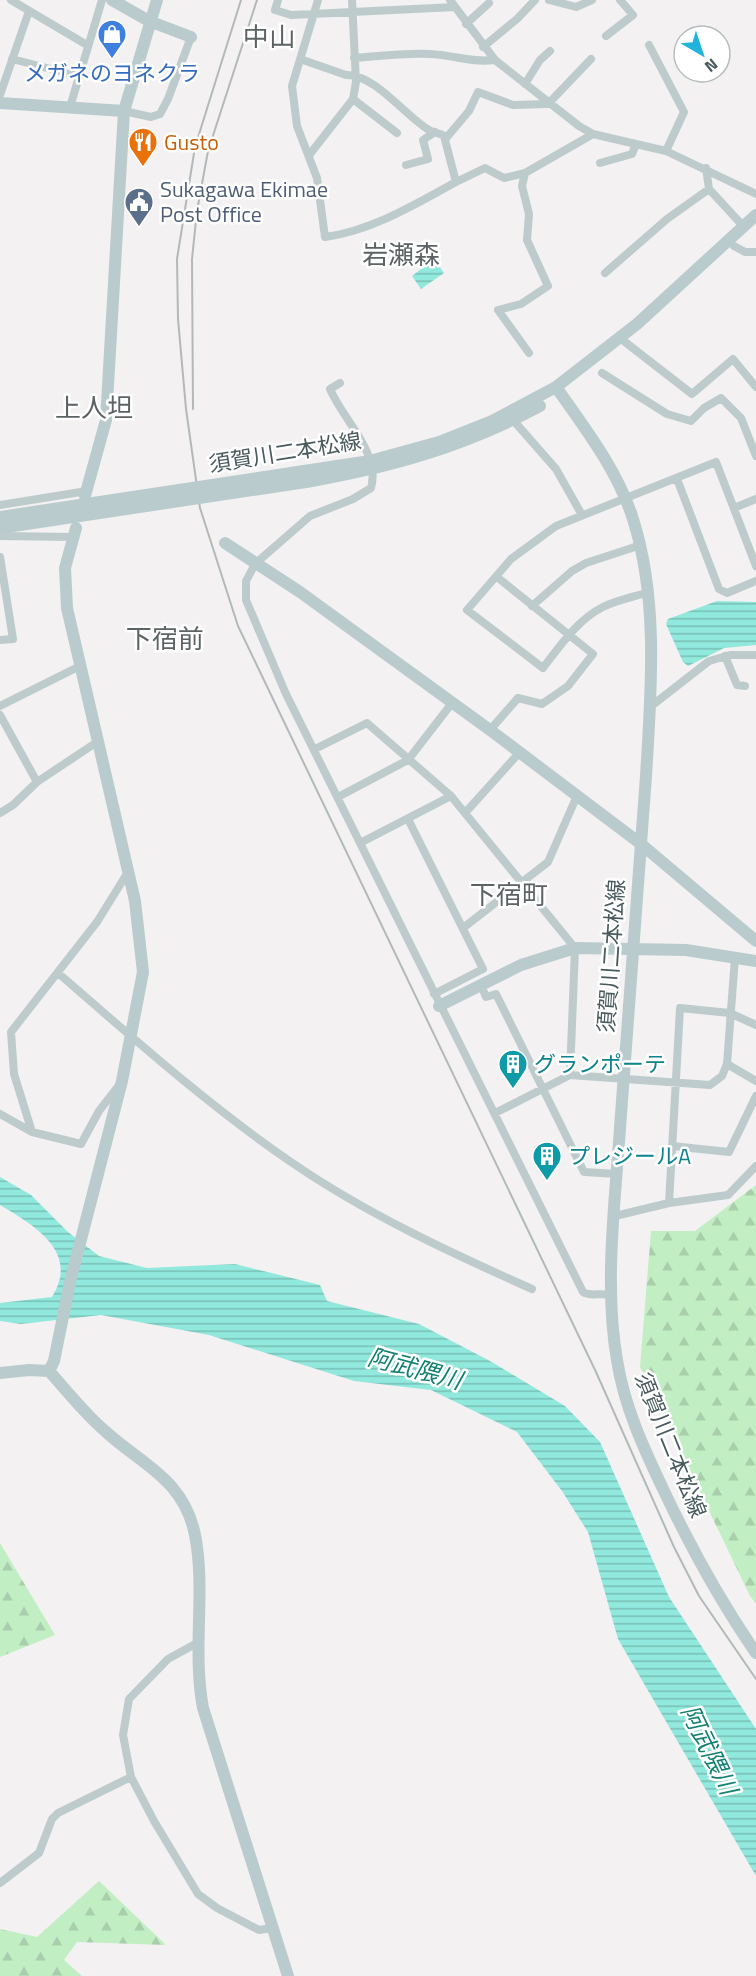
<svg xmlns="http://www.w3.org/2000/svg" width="756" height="1976" viewBox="0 0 756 1976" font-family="'Titillium Web','Noto Sans JP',sans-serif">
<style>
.forest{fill:url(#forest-firs)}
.water{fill:url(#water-rules)}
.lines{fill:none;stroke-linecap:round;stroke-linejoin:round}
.street{stroke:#bdcbcc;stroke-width:8}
.secondary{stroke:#bacbce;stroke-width:12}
.rail{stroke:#b3b8ba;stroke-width:2}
.secondary-bridge{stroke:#bacbce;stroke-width:12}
.labels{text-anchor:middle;stroke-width:5;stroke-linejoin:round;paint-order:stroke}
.shop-label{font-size:22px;fill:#366cbe;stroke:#fff}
.food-label{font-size:22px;fill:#c56008;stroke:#fff;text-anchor:start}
.service-label{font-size:22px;fill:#4e5e75;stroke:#fff;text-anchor:start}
.street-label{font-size:22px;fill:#495b5d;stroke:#fff}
.culture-label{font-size:22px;fill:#0d838f;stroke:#fff;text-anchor:start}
.water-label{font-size:24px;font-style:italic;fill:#128172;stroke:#fff}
.quarter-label{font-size:26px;fill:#5d6365;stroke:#fff}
</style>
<defs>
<pattern id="forest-firs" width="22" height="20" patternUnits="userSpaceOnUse" patternTransform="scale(1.5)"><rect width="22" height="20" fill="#c2eec4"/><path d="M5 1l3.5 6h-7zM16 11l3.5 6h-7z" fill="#a8ceab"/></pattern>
<pattern id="water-rules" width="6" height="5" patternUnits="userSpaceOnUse" patternTransform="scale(1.5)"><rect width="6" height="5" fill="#91e8dc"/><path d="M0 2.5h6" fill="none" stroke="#78bfb6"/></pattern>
</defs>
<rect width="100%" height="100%" fill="#f3f1f1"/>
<!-- forest -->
<path class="forest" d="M756,1185V1604L750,1596L640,1367L651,1231H695Z
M0,1543L55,1635L0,1657Z
M99,1881L166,1945L77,1942L64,1960L82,1976H0V1929L37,1937Z"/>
<!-- water -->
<path class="water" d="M434,259L444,273L421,289L412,276Z
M717,601L756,602V645L724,648L688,666L683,662L666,624L668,619Z
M0,1177L31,1195L68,1232L99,1256L147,1268L235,1264L320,1285L327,1301L419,1324L490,1361L565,1406L600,1442L669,1597L756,1729V1876L618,1639L588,1532L562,1491L517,1432L431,1390L354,1381L209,1335L101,1315L21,1324L0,1321V1303L52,1297C80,1252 35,1226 0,1205Z"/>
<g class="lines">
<!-- street -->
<path class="street" d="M11,0L87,45
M278,0L275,10L291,15L455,7
M318,0L292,86L297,126L317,178L325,237C371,231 416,204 456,182L444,136
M450,0L495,60L579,126L593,134L666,151L756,194
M549,0L576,7L592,0
M466,24L489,3
M606,36L633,15L620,0
M649,45L684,112L666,151
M483,47L517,19L535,0
M354,58C379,56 405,53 430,54C454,55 472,63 495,60
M12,59L78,76
M300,59L346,75C375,74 405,116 429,130C435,133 442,134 447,137L469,111L478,92L513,105L548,104L591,59
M525,84L540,60L550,51
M0,95L29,11
M353,99L397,133
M70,107L102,0
M124,111L151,117L160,114L168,99L191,37
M310,154L353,99L356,82L352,0
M600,163L632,154L636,144
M406,165L428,159L423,140L435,132
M706,168L709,189L744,227
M525,173L522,186L529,214L527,240L548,286L521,304L498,310L529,353
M456,182L485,168L504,178L525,173L593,134
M734,246L745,252H756
M605,273L667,219L709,189
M625,342L692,394L733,359L756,387
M602,373L667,414L691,421L704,408L721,398L741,418L756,456
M340,383L330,389C343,420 381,453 371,488L353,499L310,516L255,564L246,581V600L286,694L583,1292C592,1298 601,1291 611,1296
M513,420L556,469L582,515
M677,479L719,589L727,593L756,581
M0,505L87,491
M734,508L756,499
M0,536L73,537
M0,557L13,639L0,640
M649,592C634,597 617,600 603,607C577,620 560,646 543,668L467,610L511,559L556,526L716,462L756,566
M532,606L572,571L586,563L641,545
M725,656L737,685L745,686
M0,706L80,666
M650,707L709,661L730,655H756
M0,715L37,782
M490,730L518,698L542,704L568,686L593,654L497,577
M315,749L367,723L451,796L575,948L570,1075L495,1113
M338,797L408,760L452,703
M0,813L13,805L37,782L97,742
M465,813L519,753
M408,819L483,969L434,994
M362,842L451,796
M463,928L548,862L576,798
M58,973C133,1038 209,1106 291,1162C365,1213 451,1253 532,1289
M481,985L486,997L496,994L584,1172L617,1174
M727,1064L756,1081
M570,1075L710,1085L722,1076L727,1064L735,957
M0,1114L32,1132L81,1144L99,1111L120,1084
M32,1132L14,1074L11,1032L97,922L128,872
M672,1146L729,1152L756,1096
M669,1203L680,1008L730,1013L756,1025
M615,1216L669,1203L728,1195L756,1166
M197,1643L168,1659L129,1699L123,1735L131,1777L154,1821L198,1894L217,1908L259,1930L273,1928
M0,1883L39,1853L52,1819L58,1813L131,1777"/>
<!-- secondary -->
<path class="secondary" d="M112,0L149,21L191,37
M0,103L124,111
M556,387C585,428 618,471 633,519C659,601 651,692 646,776C638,893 628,1011 620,1128C615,1203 604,1286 617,1360C624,1406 644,1449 664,1491C691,1548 720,1601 756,1653
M304,471L370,461L439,442L492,421L556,387L637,324L756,215
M306,482C391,467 463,447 540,406
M85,496L106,420L124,111L157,0
M225,543L300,592L490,730L641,844L756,941
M439,1006L521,965L575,948L686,950L756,961
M49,1371L54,1361L70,1282L122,1081L143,972L135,901L67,608L65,568L76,528
M0,1373L29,1370L49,1371C67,1391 84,1413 105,1431C142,1465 184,1479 195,1535C206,1590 192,1649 203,1708L288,1976"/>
<!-- rail -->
<path class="rail" d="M241,0L195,147L177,259L178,319L186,409L200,508L238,626L596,1372L674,1547L699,1596L756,1679
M193,409L192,259L197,211L208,151L257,0"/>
<!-- secondary-bridge -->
<path class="secondary-bridge" d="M0,517L304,471
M0,528L306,482"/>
</g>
<!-- icons -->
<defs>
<g id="shop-pin" transform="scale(1.5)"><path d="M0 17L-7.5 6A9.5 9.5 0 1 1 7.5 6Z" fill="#3f7fe0" stroke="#fff"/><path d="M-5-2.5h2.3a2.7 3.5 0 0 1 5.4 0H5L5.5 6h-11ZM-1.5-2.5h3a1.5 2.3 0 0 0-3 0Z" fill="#fff"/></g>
<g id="restaurant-pin" transform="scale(1.5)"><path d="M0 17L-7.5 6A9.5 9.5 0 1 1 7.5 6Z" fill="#e8710a" stroke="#fff"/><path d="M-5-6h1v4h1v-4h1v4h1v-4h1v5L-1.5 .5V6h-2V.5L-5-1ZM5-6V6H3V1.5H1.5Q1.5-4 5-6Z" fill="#fff"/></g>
<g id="civic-pin" transform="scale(1.5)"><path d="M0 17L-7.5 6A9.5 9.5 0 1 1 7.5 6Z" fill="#5c6f8a" stroke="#fff"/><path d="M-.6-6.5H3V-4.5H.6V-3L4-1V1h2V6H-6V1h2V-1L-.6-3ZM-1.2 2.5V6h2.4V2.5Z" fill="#fff"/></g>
<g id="building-pin" transform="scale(1.5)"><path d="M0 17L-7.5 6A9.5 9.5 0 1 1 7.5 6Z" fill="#0f9aa8" stroke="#fff"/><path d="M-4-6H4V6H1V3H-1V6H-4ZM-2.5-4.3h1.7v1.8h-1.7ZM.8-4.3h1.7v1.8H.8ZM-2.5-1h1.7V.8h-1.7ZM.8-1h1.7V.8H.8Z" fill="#fff"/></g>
</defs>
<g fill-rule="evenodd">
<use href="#shop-pin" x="112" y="34"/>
<use href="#restaurant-pin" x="143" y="142"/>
<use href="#civic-pin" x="139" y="202"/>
<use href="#building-pin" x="513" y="1064"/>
<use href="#building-pin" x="547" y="1156"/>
</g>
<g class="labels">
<!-- shop labels -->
<g class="shop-label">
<text x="112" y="81">メガネのヨネクラ</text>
</g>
<!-- food labels -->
<g class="food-label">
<text x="164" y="150">Gusto</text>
</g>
<!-- service labels -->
<g class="service-label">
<text x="160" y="197">Sukagawa Ekimae<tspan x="160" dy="25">Post Office</tspan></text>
</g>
<!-- street labels -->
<g class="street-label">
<text transform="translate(285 452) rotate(-9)" y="8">須賀川二本松線</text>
<text transform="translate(611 956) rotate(-86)" y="8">須賀川二本松線</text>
<text transform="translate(671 1445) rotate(68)" y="8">須賀川二本松線</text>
</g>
<!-- culture labels -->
<g class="culture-label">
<text x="534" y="1072">グランポーテ</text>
<text x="568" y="1164">プレジールA</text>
</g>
<!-- water labels -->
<g class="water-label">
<text transform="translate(415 1369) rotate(15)" y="8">阿武隈川</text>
<text transform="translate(709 1750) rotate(64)" y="8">阿武隈川</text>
</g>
<!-- quarter labels -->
<g class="quarter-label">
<text x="269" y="46">中山</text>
<text x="401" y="264">岩瀬森</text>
<text x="94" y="417">上人坦</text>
<text x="165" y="648">下宿前</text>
<text x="509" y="904">下宿町</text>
</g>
</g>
<!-- north arrow -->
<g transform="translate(702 54) rotate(141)"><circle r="28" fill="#ffffff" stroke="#b6bdbe" stroke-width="1.5"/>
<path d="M0-4.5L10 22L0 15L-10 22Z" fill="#22b3db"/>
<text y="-9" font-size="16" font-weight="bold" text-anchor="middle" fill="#495b5d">N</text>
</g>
</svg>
